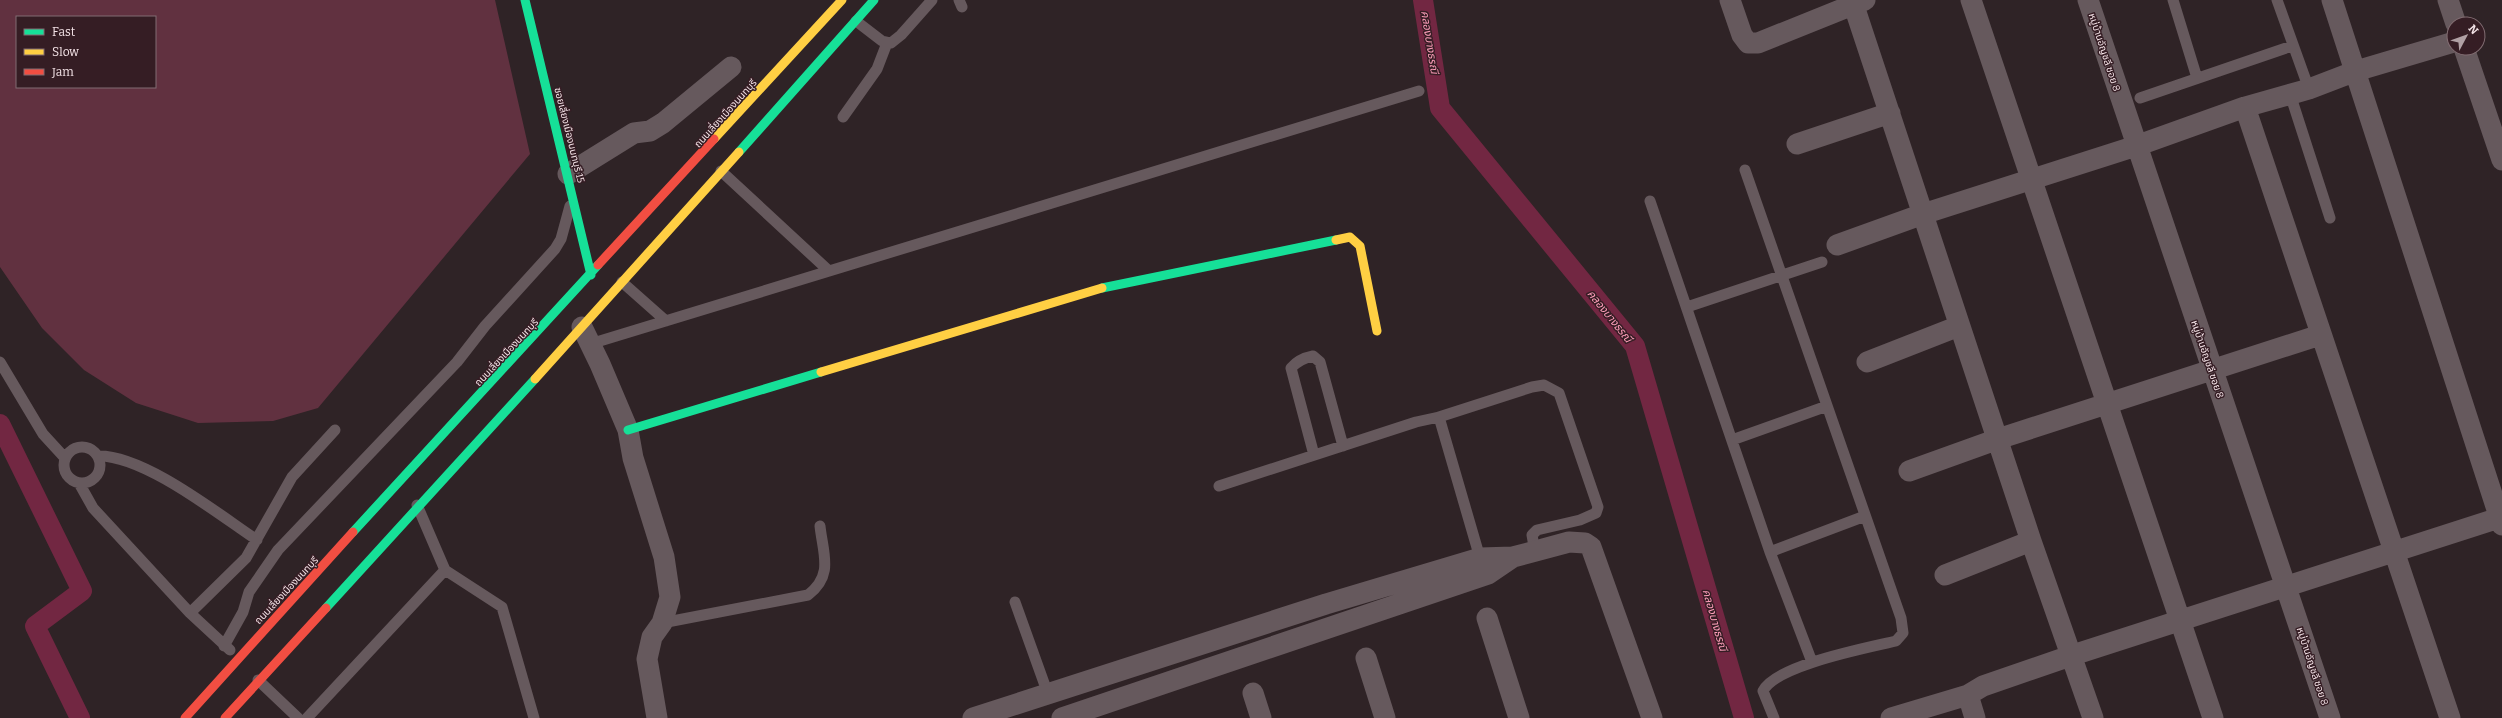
<svg xmlns="http://www.w3.org/2000/svg" width="2502" height="718" viewBox="0 0 2502 718" font-family="Bitter,'Noto Sans Thai',serif">
<style>
.green{fill:#613140;fill-rule:evenodd}
.lines{fill:none;stroke-linecap:round;stroke-linejoin:round}
.canal{stroke:#722742;stroke-width:20}
.lane{stroke:#66595d;stroke-width:11}
.street{stroke:#66595d;stroke-width:21}
.fast{stroke:#16e098;stroke-width:9}
.slow{stroke:#ffcf43;stroke-width:9}
.jam{stroke:#f24e42;stroke-width:9}
.labels{text-anchor:middle;stroke-width:3;stroke-linejoin:round;paint-order:stroke}
.street-label{font-size:10px;fill:#f5e4e8;stroke:#351d24}
.water-label{font-size:11px;font-style:italic;fill:#fe9eba;stroke:#351d24}
</style>
<rect width="100%" height="100%" fill="#2f2326"/>
<!-- green -->
<path class="green" d="M0,0H495L530,154L318,408L273,421L198,423L136,403L84,370L42,328L0,267ZM17,17H155V87H17Z"/>
<g class="lines">
<!-- canal -->
<path class="canal" d="M1423,0L1440,108L1635,346L1744,718
M0,424L82,591L35,626L80,718"/>
<!-- lane -->
<path class="lane" d="M959,0L962,7
M2173,0L2197,78
M2277,0L2309,89
M856,21L882,41L891,43L901,35L932,0
M2290,94L2330,218
M2140,98L2292,46
M843,117L877,69L887,43
M1745,170L1901,618L1903,633L1896,641C1867,648 1776,665 1763,691L1774,718
M721,171L829,271
M1650,201L1770,552L1812,662
M622,282L666,321
M1687,307L1822,262
M590,344L1419,91
M0,362L43,434L65,458
M1439,417L1532,387L1544,385L1559,393L1598,507L1596,513L1580,520L1537,530L1532,535L1535,552
M1732,440L1827,406
M64 465a18 18 0 1 1 36 0a18 18 0 1 1-36 0Z
M1314,455L1291,368C1297,361 1303,358 1313,356L1320,362L1343,446
M98,456C144,455 218,514 257,540
M79,483L93,508L190,613L230,650
M1219,486L1416,422L1439,417L1480,558
M417,505L445,570L502,607L534,718
M1770,552L1865,516
M1015,602L1048,694
M190,613L246,558L292,477L335,430
M662,623L808,595C834,575 823,554 820,526
M224,646L243,612L249,592L278,550L457,362L485,326L555,249L561,239L570,206
M258,680L298,718
M307,718L445,570"/>
<!-- street -->
<path class="street" d="M1730,0L1742,35L1748,43H1758L1865,0
M1852,0L2031,541L2093,718
M1971,0L2213,718
M2088,0L2330,718
M2332,0L2502,525
M2448,0L2456,24
M2464,48L2502,160
M2245,107L2450,718
M1797,144L1890,113
M568,174L634,133L650,131L663,123L731,67
M1837,245L1923,214L2136,146L2245,107L2309,89L2356,71L2454,42
M582,327L600,364L628,430L633,458L664,557L670,597L662,623L652,637L647,659L657,718
M1867,362L1959,326
M1909,471L1998,439L2320,335
M1945,575L2031,541
M1487,618L1519,718
M1366,658L1385,718
M1253,693L1261,718
M1968,695L1975,718
M973,718L1326,604L1480,558L1513,557L1569,542L1585,543L1591,547L1652,718
M1062,718L1488,574L1513,557
M1891,718L1968,695L1983,686L2073,655L2502,517"/>
<!-- fast -->
<path class="fast" d="M525,0L591,275
M739,152L874,0
M1102,288L1336,240
M628,430L821,372
M353,532L598,265
M326,608L535,379"/>
<!-- slow -->
<path class="slow" d="M714,139L842,0
M1336,240L1350,237L1360,246L1377,331
M821,372L1102,288
M535,379L739,152"/>
<!-- jam -->
<path class="jam" d="M598,265L714,139
M185,718L353,532
M225,718L326,608"/>
</g>
<g class="labels">
<!-- street labels -->
<g class="street-label">
<text transform="translate(2105 52) rotate(72)" y="4">หมู่บ้านอัญชลี ซอย 8</text>
<text transform="translate(725 113) rotate(-48)" y="4">ถนนเลี่ยงเมืองนนทบุรี</text>
<text transform="translate(570 135) rotate(76)" y="4">ซอยเลี่ยงเมืองนนทบุรี 15</text>
<text transform="translate(506 352) rotate(-47)" y="4">ถนนเลี่ยงเมืองนนทบุรี</text>
<text transform="translate(2208 359) rotate(71)" y="4">หมู่บ้านอัญชลี ซอย 8</text>
<text transform="translate(286 590) rotate(-47)" y="4">ถนนเลี่ยงเมืองนนทบุรี</text>
<text transform="translate(2313 666) rotate(72)" y="4">หมู่บ้านอัญชลี ซอย 8</text>
</g>
<!-- water labels -->
<g class="water-label">
<text transform="translate(1430 42) rotate(81)" y="4">คลองบางธรณี</text>
<text transform="translate(1610 316) rotate(51)" y="4">คลองบางธรณี</text>
<text transform="translate(1715 620) rotate(74)" y="4">คลองบางธรณี</text>
</g>
</g>
<!-- legend -->
<rect x="16" y="16" width="140" height="72" fill="#351d24" stroke="#826d72"/>
<rect x="24" y="29" width="20" height="6" fill="#16e098" stroke="#826d72"/>
<text x="52" y="36" font-size="12" fill="#f5e4e8">Fast</text>
<rect x="24" y="49" width="20" height="6" fill="#ffcf43" stroke="#826d72"/>
<text x="52" y="56" font-size="12" fill="#f5e4e8">Slow</text>
<rect x="24" y="69" width="20" height="6" fill="#f24e42" stroke="#826d72"/>
<text x="52" y="76" font-size="12" fill="#f5e4e8">Jam</text>
<!-- north arrow -->
<g transform="translate(2466 36) rotate(49)"><circle r="19" fill="#351d24" stroke="#826d72"/>
<path d="M0-3L7 15L0 10L-7 15Z" fill="#b0a0a4"/>
<text y="-6" font-size="11" font-weight="bold" text-anchor="middle" fill="#f5e4e8">N</text>
</g>
</svg>
